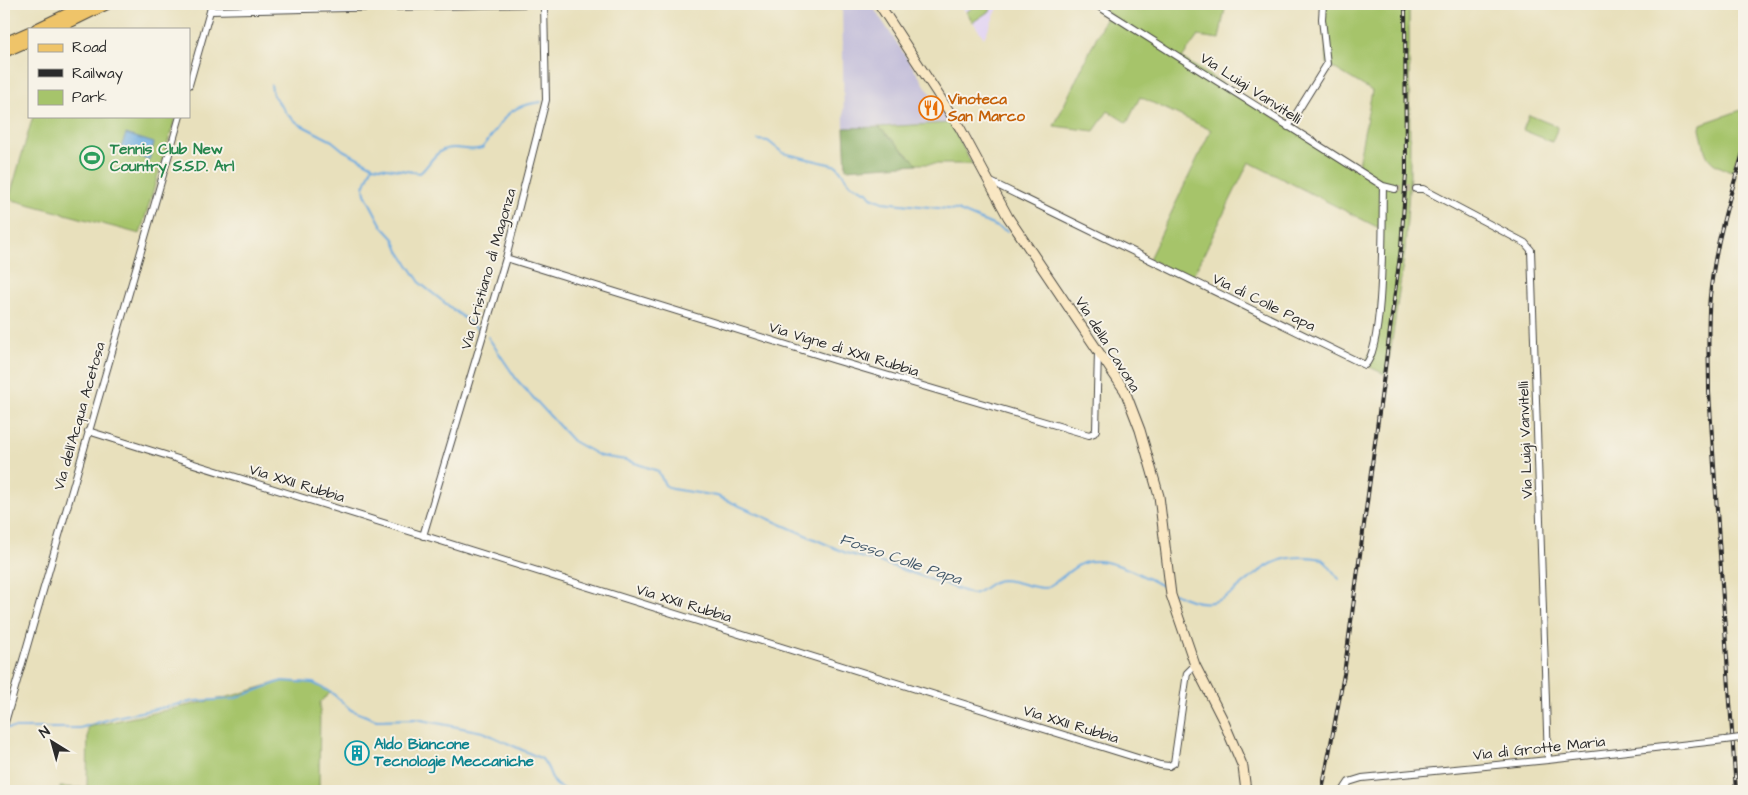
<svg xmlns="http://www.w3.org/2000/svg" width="1748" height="795" viewBox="0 0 1748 795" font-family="'Architects Daughter',sans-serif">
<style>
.built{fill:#e2d4f3}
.industrial{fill:#c5c0da}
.green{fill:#a6c46b;stroke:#68784b}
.forest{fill:#84aa5f;stroke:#586a45}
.water{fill:#6dabe0;stroke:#4c6b86}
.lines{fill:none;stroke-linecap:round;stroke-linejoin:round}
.stream{stroke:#6dabe0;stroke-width:2}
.minor-tunnel{stroke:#c2bc9f;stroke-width:6;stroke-dasharray:6 3;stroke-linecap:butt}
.minor-casing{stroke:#474641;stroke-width:8}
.secondary-casing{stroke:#474641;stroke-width:11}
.primary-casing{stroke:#474641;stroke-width:12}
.minor{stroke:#fff;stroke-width:6}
.secondary{stroke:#f9e7c3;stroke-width:9}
.primary{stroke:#efc469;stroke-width:10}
.rail-casing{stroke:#2b2b2b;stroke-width:4}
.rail{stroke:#f7f3e8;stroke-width:2;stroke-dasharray:5.5;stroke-linecap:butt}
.minor-bridge-casing{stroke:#474641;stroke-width:8;stroke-linecap:butt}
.minor-bridge{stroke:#fff;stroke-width:6}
.labels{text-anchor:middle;stroke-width:4;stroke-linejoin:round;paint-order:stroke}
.street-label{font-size:15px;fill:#2b2b2b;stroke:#f7f3e8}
.food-label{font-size:15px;font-weight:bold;fill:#c56008;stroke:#f7f3e8;text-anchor:start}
.leisure-label{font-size:15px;font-weight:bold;fill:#27864d;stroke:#f7f3e8;text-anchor:start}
.culture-label{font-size:15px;font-weight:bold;fill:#0d838f;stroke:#f7f3e8;text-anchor:start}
.water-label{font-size:16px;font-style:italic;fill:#42586a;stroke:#f7f3e8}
</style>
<rect width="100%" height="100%" fill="#f7f3e8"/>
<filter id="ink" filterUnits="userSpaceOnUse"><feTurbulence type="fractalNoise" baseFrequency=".02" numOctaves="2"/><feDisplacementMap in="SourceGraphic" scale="10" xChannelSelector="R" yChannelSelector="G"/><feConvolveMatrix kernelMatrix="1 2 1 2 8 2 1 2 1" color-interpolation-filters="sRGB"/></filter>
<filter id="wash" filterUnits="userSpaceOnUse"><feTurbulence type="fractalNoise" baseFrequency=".0096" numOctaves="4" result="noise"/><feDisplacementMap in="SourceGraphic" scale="20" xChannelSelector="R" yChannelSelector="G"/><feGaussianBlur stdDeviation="1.12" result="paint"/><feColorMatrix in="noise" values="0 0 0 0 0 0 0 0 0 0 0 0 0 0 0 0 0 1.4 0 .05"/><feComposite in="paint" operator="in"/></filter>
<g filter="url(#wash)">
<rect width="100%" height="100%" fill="#e8e0bc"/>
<!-- built -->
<path class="built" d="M960,4H1000L984,38L973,22Z"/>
<!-- industrial -->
<path class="industrial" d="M842,4H871L950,123L844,128Z"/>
<!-- green -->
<path class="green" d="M978,4H987L991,10L973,22L966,12Z
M1095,4H1226L1219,39L1198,36L1182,58L1357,170L1372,91L1327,64L1323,4H1409L1410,174L1405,250L1387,375L1365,365L1378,331L1381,229L1249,162L1191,280L1149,259L1211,130L1140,97L1127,123L1108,111L1094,131L1054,126L1108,13Z
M1744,109V135L1732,171C1703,163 1706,154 1700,128L1701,124Z
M1529,115L1558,127L1552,142L1523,130Z
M33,116H176L140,234L9,199Z
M950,123L972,164H918L879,127Z
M282,681L313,683L331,692L320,702L319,791H60V787L87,788L88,727L232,696Z"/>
<!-- forest -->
<path class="forest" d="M879,127L918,164L846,169L844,128Z"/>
<!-- water -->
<path class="water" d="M126,134L154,143L149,160L120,150Z"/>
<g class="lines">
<!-- stream -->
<path class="stream" d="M271,85L273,95L288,115L299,124L332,141L343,150L373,166L420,173C429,166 432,155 443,150C456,144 468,153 482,148C505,122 501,107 541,102
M758,140L768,141L783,153L837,166L850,184L867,192L871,197L883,202L957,210L1007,231
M372,167L364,187L365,194L382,226L394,239L399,251L421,284L479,330
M488,337L517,380L573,441L600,456L626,460L658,471L665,485L672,489L717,496L846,553L892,566L972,594C984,592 989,581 1001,580C1016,580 1030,588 1045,588C1059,582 1068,570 1081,564C1104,552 1147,578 1168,589
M1174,593C1225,620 1234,583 1273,563C1288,556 1307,556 1323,559L1339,579
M5,728H80L116,717L195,701L233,699L282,681L313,683L331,692L351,710L376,720L416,719L483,732L542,759C556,776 546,787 574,791"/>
</g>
</g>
<g filter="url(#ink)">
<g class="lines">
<!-- minor-tunnel -->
<path class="minor-tunnel" d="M1395,189H1416"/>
<!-- minor casing -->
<g class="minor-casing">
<path id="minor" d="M1095,4L1383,186L1395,189
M210,11L530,4
M189,85L212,4
M1288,127L1327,64L1322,19L1323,4
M989,181L1365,365C1385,348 1382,217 1383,186
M1416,189H1423L1525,243L1531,250L1548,760
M506,258L835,360L1089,435L1094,433L1096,430L1098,351
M88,431L1160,765L1169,766L1174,763L1187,673L1195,665
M423,536L506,258L546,100L544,4
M4,726L180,116
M1343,791L1349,782L1362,778L1548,760L1725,740"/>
</g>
<!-- secondary casing -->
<g class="secondary-casing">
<path id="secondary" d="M879,4L960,128L1008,217L1125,391L1140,430L1159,496L1171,595L1195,665L1223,720L1243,767L1246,791"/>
</g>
<!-- primary casing -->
<g class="primary-casing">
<path id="primary" d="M36,29L88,4
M56,29L107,4
M4,43L29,32
M4,52L29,41"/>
</g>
<!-- minor -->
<use href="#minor" class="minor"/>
<!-- secondary -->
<use href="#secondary" class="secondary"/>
<!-- primary -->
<use href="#primary" class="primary"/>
<!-- rail casing -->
<g class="rail-casing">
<path id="rail" d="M1322,791L1344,674L1401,248L1406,173L1405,4
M1736,791L1709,392C1709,360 1707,328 1710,296C1715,245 1729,198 1744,150"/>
</g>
<!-- rail -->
<use href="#rail" class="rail"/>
<!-- minor-bridge casing -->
<g class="minor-bridge-casing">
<path id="minor-bridge" d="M1725,740L1740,738"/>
</g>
<!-- minor-bridge -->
<use href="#minor-bridge" class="minor-bridge"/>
</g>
</g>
<!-- icons -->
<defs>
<g id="restaurant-ring" transform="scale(1.25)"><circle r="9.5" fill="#f7f3e8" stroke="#e8710a" stroke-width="1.5"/><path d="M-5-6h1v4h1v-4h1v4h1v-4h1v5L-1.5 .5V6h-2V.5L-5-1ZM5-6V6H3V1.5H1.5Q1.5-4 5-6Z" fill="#e8710a"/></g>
<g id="stadium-ring" transform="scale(1.25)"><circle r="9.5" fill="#f7f3e8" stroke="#2e9e5b" stroke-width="1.5"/><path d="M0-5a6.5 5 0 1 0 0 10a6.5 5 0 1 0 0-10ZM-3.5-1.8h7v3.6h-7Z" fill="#2e9e5b"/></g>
<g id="building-ring" transform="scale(1.25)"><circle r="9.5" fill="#f7f3e8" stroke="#0f9aa8" stroke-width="1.5"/><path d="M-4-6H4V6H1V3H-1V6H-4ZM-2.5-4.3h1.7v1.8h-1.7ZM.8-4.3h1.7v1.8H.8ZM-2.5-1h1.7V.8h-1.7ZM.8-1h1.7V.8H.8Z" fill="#0f9aa8"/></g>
</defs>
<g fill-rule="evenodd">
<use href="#restaurant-ring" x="931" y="108"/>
<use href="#stadium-ring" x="92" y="158"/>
<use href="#building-ring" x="357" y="753"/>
</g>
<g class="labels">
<!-- street labels -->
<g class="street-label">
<text transform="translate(1251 88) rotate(33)" y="5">Via Luigi Vanvitelli</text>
<text transform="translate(488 269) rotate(-74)" y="5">Via Cristiano di Magonza</text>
<text transform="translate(1264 302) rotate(26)" y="5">Via di Colle Papa</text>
<text transform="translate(1108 344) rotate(58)" y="5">Via della Cavona</text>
<text transform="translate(844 349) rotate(17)" y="5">Via Vigne di XXII Rubbia</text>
<text transform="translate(79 416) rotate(-74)" y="5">Via dell'Acqua Acetosa</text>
<text transform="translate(1525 440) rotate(-92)" y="5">Via Luigi Vanvitelli</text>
<text transform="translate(297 483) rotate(17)" y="5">Via XXII Rubbia</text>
<text transform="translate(684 603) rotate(17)" y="5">Via XXII Rubbia</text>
<text transform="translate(1071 724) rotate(17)" y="5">Via XXII Rubbia</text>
<text transform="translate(1539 748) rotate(-6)" y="5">Via di Grotte Maria</text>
</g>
<!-- food labels -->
<g class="food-label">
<text x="948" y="104">Vinoteca<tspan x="948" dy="17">San Marco</tspan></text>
</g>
<!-- leisure labels -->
<g class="leisure-label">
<text x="110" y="154">Tennis Club New<tspan x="110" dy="17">Country S.S.D. Arl</tspan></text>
</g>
<!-- culture labels -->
<g class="culture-label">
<text x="374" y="749">Aldo Biancone<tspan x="374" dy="17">Tecnologie Meccaniche</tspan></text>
</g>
<!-- water labels -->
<g class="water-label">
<text transform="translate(901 558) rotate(19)" y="6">Fosso Colle Papa</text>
</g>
</g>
<!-- margin -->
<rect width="1748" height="795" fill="none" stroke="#f7f3e8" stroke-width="20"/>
<!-- legend -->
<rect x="28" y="28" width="162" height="90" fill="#f7f3e8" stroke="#a5a39c"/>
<rect x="38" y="44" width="25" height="8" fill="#efc469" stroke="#a5a39c"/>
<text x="72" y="52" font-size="15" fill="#2b2b2b">Road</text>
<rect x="38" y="69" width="25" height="8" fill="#2b2b2b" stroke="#a5a39c"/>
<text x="72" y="78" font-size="15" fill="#2b2b2b">Railway</text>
<rect x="38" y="90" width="25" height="15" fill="#a6c46b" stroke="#a5a39c"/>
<text x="72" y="102" font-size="15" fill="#2b2b2b">Park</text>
<!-- north arrow -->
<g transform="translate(52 742) rotate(323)" stroke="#f7f3e8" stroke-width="4" paint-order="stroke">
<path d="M0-4L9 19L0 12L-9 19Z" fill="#2b2b2b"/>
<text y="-8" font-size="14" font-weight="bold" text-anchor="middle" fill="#2b2b2b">N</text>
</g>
</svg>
